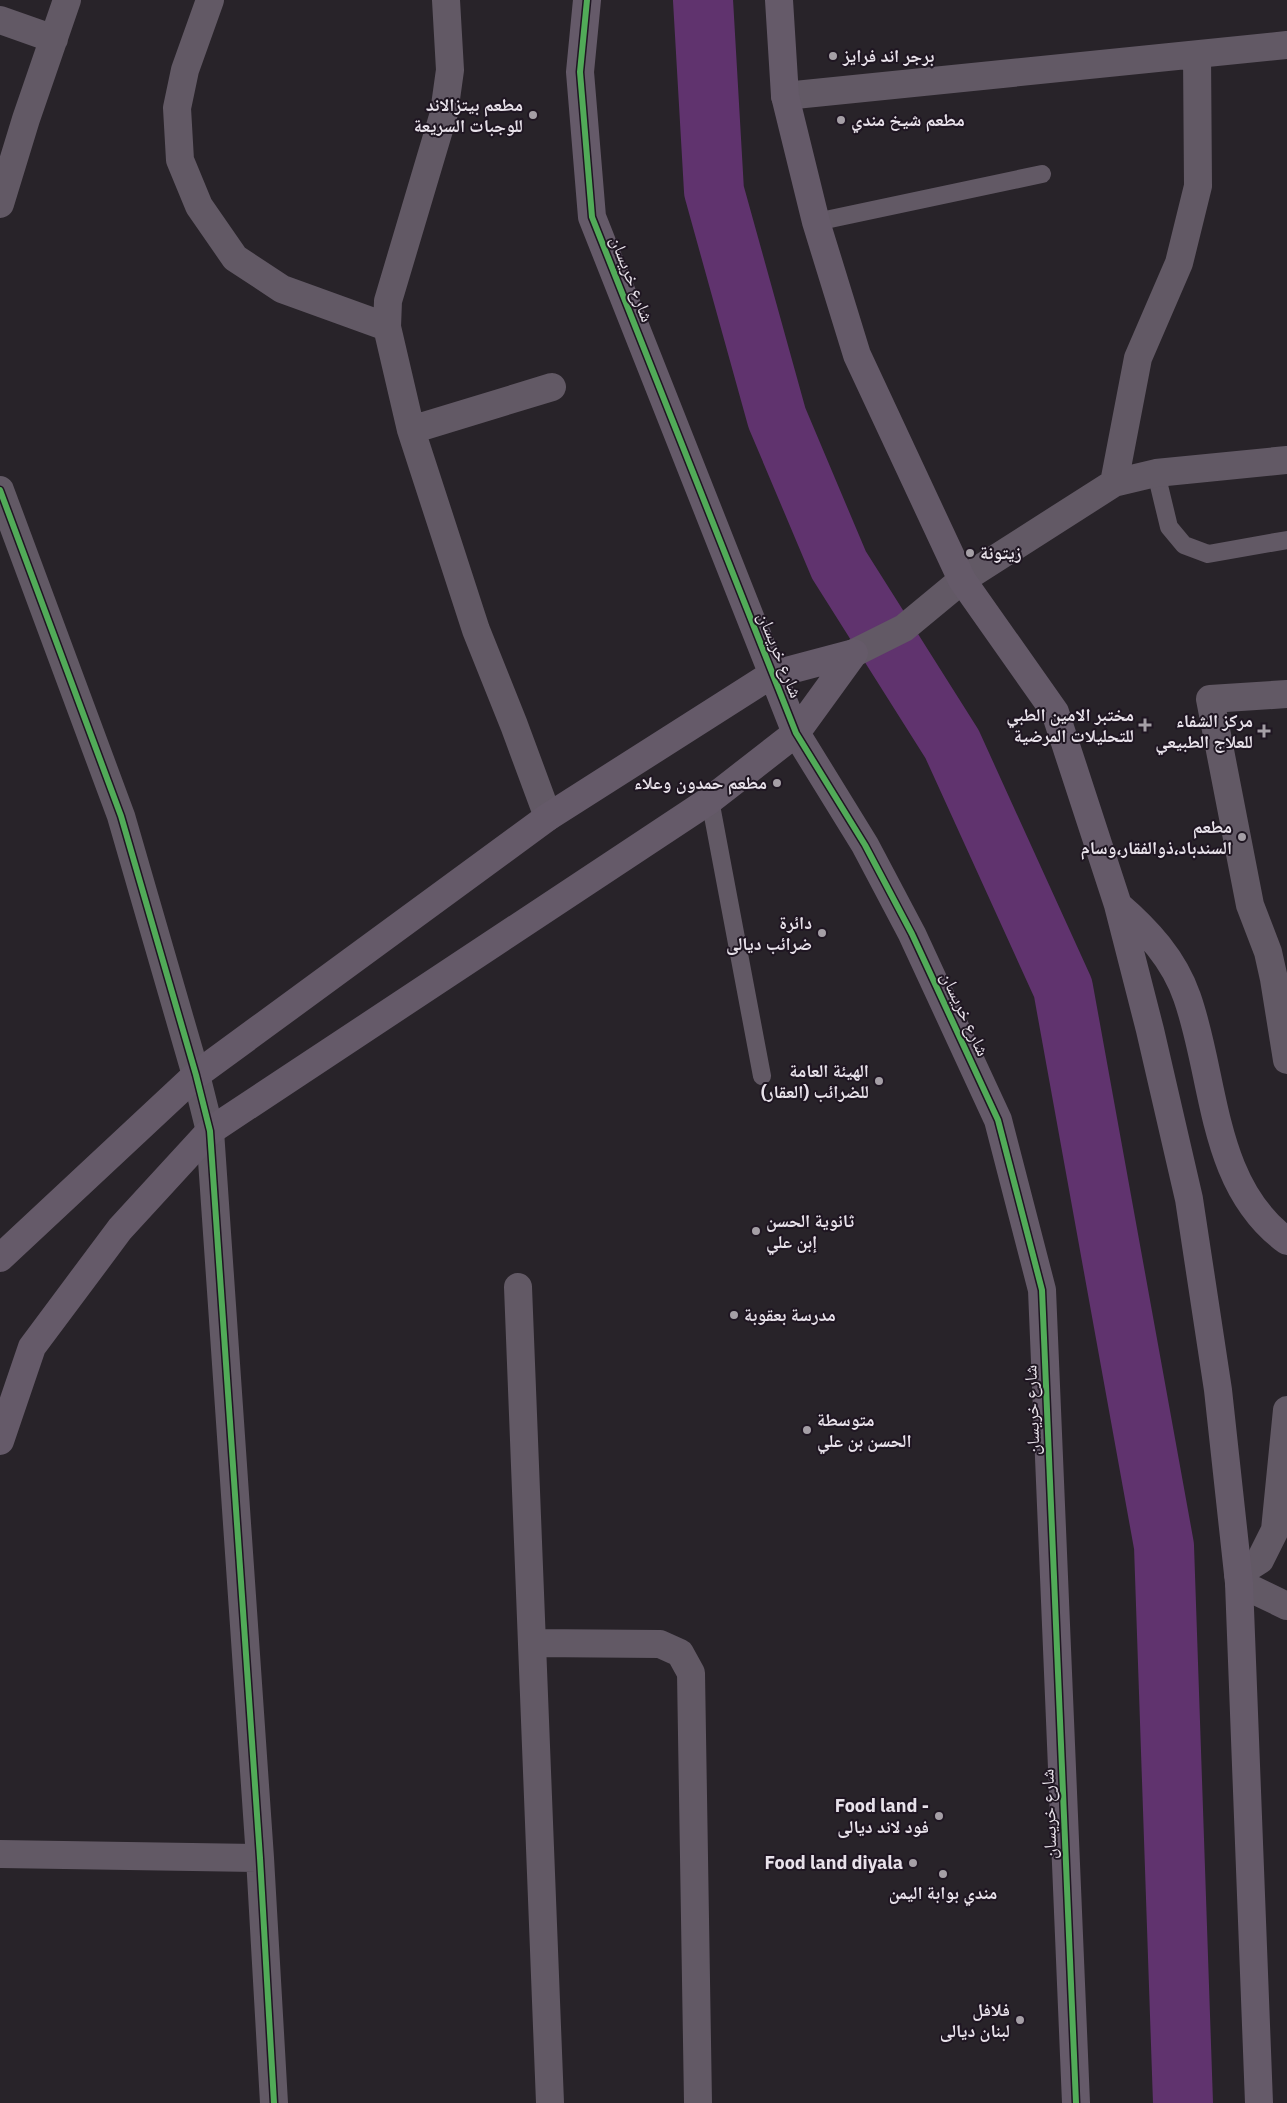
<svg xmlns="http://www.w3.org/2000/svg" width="1287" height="2103" viewBox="0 0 1287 2103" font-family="'IBM Plex Sans','Noto Naskh Arabic',sans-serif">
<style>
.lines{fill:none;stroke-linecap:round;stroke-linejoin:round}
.river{stroke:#60336e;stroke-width:60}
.lane{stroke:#625965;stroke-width:18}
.street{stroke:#625965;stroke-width:28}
.secondary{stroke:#655a69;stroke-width:28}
.cycleway-casing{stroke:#1f1622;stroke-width:9}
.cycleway{stroke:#51ab58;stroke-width:6}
.poi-dot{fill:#a59fa6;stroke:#1f1622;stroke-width:2}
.labels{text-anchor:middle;stroke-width:4;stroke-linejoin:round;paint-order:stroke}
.poi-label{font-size:18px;font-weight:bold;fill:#e8e2ea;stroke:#1f1622;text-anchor:end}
.street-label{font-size:18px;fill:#e8e2ea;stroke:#1f1622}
</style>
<rect width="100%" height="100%" fill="#282329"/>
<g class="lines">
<!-- river -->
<path class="river" d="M703,0L714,191L777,418L839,565L952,744L1063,988L1164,1546L1183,2103"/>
<!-- lane -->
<path class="lane" d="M816,222L1042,174
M1156,473L1169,527L1184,545L1208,554L1287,540
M710,800L762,1076"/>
<!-- street -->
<path class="street" d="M210,0L185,70L177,108L180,160L199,206L235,258L282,289L387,327
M446,0L450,70L444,113L388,301L387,327L411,430L476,630L514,725L548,817
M0,20L54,39
M785,96L1287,45
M0,204L26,119L67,0
M411,430L552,387
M1114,483L1138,358L1179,263L1198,186L1197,55
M0,490L121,816L196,1075L210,1131L260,1858L274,2103
M854,653L904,628L962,580L1114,483L1156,473L1287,460
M1287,694L1210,699L1250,905L1268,952L1274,979L1287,1060
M518,1287L550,2103
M1238,1574L1260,1560L1275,1530L1287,1410
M1239,1583L1287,1606
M533,1643L660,1644L680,1653L691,1673L698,2103
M0,1854L260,1858"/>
<!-- secondary -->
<path class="secondary" d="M587,0L580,72L592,217L796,733L865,845L912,934L998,1120L1042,1290L1076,2103
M779,0L785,96L816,222L857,355L962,580L1055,712L1118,905L1150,1030L1189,1199L1218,1390L1239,1583L1259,2103
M1118,905C1147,930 1174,959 1187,997C1216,1079 1210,1185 1287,1241
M0,1258L196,1075L548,817L771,675L854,653
M0,1441L32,1347L120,1229L210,1131L710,800L796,733L854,653"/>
<!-- cycleway casing -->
<g class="cycleway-casing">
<path id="cycleway" d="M587,0L580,72L592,217L796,733L865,845L912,934L998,1120L1042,1290L1076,2103
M0,490L121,816L196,1075L210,1131L260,1858L274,2103"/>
</g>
<!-- cycleway -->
<use href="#cycleway" class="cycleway"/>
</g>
<!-- markers -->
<g class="poi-dot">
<circle cx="833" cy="56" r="5"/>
<circle cx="533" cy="115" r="5"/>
<circle cx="841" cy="120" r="5"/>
<circle cx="970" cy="553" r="5"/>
<path d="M1142.5 717.5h5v5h5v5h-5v5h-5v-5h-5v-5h5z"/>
<path d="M1261.5 723.5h5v5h5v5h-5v5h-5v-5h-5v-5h5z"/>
<circle cx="777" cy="783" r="5"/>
<circle cx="1242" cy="837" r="5"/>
<circle cx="822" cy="933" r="5"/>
<circle cx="879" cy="1081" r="5"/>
<circle cx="756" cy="1231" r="5"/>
<circle cx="734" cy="1315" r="5"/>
<circle cx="807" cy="1430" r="5"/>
<circle cx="939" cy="1816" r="5"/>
<circle cx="913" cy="1863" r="5"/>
<circle cx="943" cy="1874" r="5"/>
<circle cx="1020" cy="2020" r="5"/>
</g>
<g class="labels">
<!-- poi labels -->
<g class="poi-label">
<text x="843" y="62" text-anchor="start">برجر اند فرايز</text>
<text x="523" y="111">مطعم بيتزالاند<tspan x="523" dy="21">للوجبات السريعة</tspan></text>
<text x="851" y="126" text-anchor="start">مطعم شيخ مندي</text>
<text x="980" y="559" text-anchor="start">زيتونة</text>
<text x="1134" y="721">مختبر الامين الطبي<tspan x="1134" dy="21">للتحليلات المرضية</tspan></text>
<text x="1253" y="727">مركز الشفاء<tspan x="1253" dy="21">للعلاج الطبيعي</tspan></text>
<text x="767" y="789">مطعم حمدون وعلاء</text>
<text x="1232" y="833">مطعم<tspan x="1232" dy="21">السندباد،ذوالفقار،وسام</tspan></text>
<text x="812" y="929">دائرة<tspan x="812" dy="21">ضرائب ديالى</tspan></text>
<text x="869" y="1077">الهيئة العامة<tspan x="869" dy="21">للضرائب (العقار)</tspan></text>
<text x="766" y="1227" text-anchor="start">ثانوية الحسن<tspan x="766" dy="21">إبن علي</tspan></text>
<text x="744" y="1321" text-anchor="start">مدرسة بعقوبة</text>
<text x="817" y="1426" text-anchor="start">متوسطة<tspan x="817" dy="21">الحسن بن علي</tspan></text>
<text x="929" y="1812">Food land -<tspan x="929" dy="21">فود لاند ديالى</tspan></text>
<text x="903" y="1869">Food land diyala</text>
<text x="943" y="1899" text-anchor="middle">مندي بوابة اليمن</text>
<text x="1010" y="2016">فلافل<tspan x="1010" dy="21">لبنان ديالى</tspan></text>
</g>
<!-- street labels -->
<g class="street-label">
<text transform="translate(632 279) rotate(69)" y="6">شارع خريسان</text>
<text transform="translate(780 655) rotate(68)" y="6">شارع خريسان</text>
<text transform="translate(965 1014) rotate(65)" y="6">شارع خريسان</text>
<text transform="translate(1032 1410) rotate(-92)" y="6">شارع خريسان</text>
<text transform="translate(1049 1814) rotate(-92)" y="6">شارع خريسان</text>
</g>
</g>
</svg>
